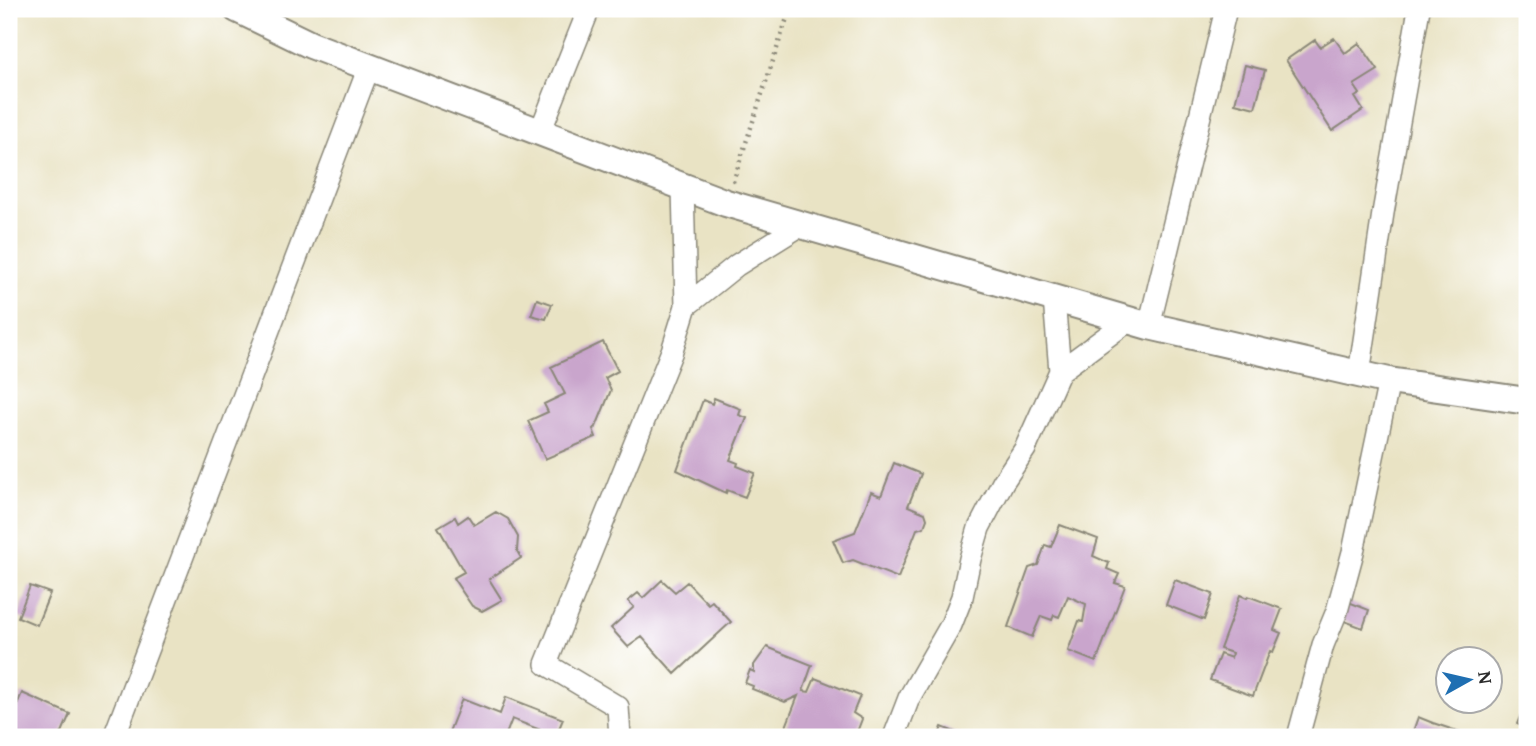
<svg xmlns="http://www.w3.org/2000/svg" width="1536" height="746" viewBox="0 0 1536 746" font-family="'Gentium Book Plus',serif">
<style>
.building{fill:#c9a5cc}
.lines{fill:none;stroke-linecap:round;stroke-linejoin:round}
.minor-casing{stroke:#8a8778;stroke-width:24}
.tertiary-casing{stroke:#8a8778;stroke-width:30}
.path{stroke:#8a8778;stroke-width:4.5;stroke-dasharray:2 5;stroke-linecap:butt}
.minor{stroke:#fff;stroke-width:21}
.tertiary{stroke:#fff;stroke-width:26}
</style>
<rect width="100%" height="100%" fill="#fff"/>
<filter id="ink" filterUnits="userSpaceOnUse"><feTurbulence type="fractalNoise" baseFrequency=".0143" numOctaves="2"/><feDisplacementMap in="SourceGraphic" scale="14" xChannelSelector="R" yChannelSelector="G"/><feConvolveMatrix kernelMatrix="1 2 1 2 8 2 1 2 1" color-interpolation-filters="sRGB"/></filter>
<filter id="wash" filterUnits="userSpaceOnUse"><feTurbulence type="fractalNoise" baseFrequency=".00686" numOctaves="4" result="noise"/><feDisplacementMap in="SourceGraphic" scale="28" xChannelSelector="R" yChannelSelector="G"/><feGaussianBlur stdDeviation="1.57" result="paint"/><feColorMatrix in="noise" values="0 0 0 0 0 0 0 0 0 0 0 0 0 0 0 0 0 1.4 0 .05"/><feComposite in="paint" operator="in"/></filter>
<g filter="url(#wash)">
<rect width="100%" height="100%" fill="#e9e3c4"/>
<g id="blocks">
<!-- building -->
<path class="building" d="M1334,38L1345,53L1359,43L1378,70L1354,85L1360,94L1355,97L1363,110L1332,131L1286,60L1315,40L1320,47Z
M1245,65L1265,70L1255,108L1235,103Z
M537,299L552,304L546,319L531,315Z
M603,342L618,371L605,378L611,390L596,427L593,429L596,437L545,459L528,421L548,412L544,404L565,394L551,367Z
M714,398L741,409L739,415L747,418L730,460L738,463L737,466L755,473L745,497L727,490L726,493L677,470L703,400L712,404Z
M894,463L921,474L908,506L925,513L927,519L924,527L917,529L898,578L853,560L843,563L833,540L855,532L871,492L881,496Z
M496,512L508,519L518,537L517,551L521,558L489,579L502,600L482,611L472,606L453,578L464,572L438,527L455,517L458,523L468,516L474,525Z
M1060,525L1098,539L1093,556L1109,563L1107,569L1119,574L1115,583L1125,586L1096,662L1068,651L1079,621L1083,622L1086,604L1068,596L1059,617L1054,615L1052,620L1041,616L1032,637L1008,627L1029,568L1038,565L1045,545L1051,547Z
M662,580L675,592L687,582L708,604L712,601L731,622L675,674L642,637L628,647L611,628L634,607L628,601L638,593L643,598Z
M1175,580L1213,594L1204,620L1166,605Z
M30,586L50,593L37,625L18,617Z
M1240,595L1247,598L1248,596L1282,609L1274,630L1281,633L1273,652L1270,651L1253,696L1210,680L1220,654L1231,658L1232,653L1220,649Z
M1346,601L1369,610L1363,628L1339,619Z
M767,647L812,665L803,691L809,692L815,678L860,696L853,713L862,719L855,737H782L798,696L785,702L752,689L753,686L745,683L750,670L754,672V665Z
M22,693L70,714L60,737H9V723Z
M506,697L563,719L556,736L512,719L505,737H447L462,699L500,714Z
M1527,700V728L1517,724Z
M1418,717L1433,723L1475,737H1411Z
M942,727L967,737H938Z"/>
</g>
</g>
<g filter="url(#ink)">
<use href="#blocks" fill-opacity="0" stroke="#8a8778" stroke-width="2"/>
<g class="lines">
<!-- minor casing -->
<g class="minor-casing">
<path id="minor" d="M540,132L589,9
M1054,299L1060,371
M686,306L737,265L801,225
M1149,326L1226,9
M1359,374L1383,213L1419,9
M114,737L369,67
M620,737L618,707L546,664L672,351L686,306L683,187
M894,737L909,698L951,625L962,597L970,559L979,528L1003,482L1025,449L1060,371L1128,321
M1298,737L1323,645L1337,611L1353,552L1389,381"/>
</g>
<!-- tertiary casing -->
<g class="tertiary-casing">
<path id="tertiary" d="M237,9L311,45L726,203L1149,326L1389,381L1527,401"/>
</g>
<!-- path -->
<path class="path" d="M733,182L790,9"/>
<!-- minor -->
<use href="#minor" class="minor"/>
<!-- tertiary -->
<use href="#tertiary" class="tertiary"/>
</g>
</g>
<!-- margin -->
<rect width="1536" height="746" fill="none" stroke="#fff" stroke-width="35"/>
<!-- north arrow -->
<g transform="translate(1469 680) rotate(82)"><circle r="33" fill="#ffffff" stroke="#aaaaaa" stroke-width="2"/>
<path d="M0-5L12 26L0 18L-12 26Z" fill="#1f6fb2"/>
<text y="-10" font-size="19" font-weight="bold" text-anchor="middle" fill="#2b2b2b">N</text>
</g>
</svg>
